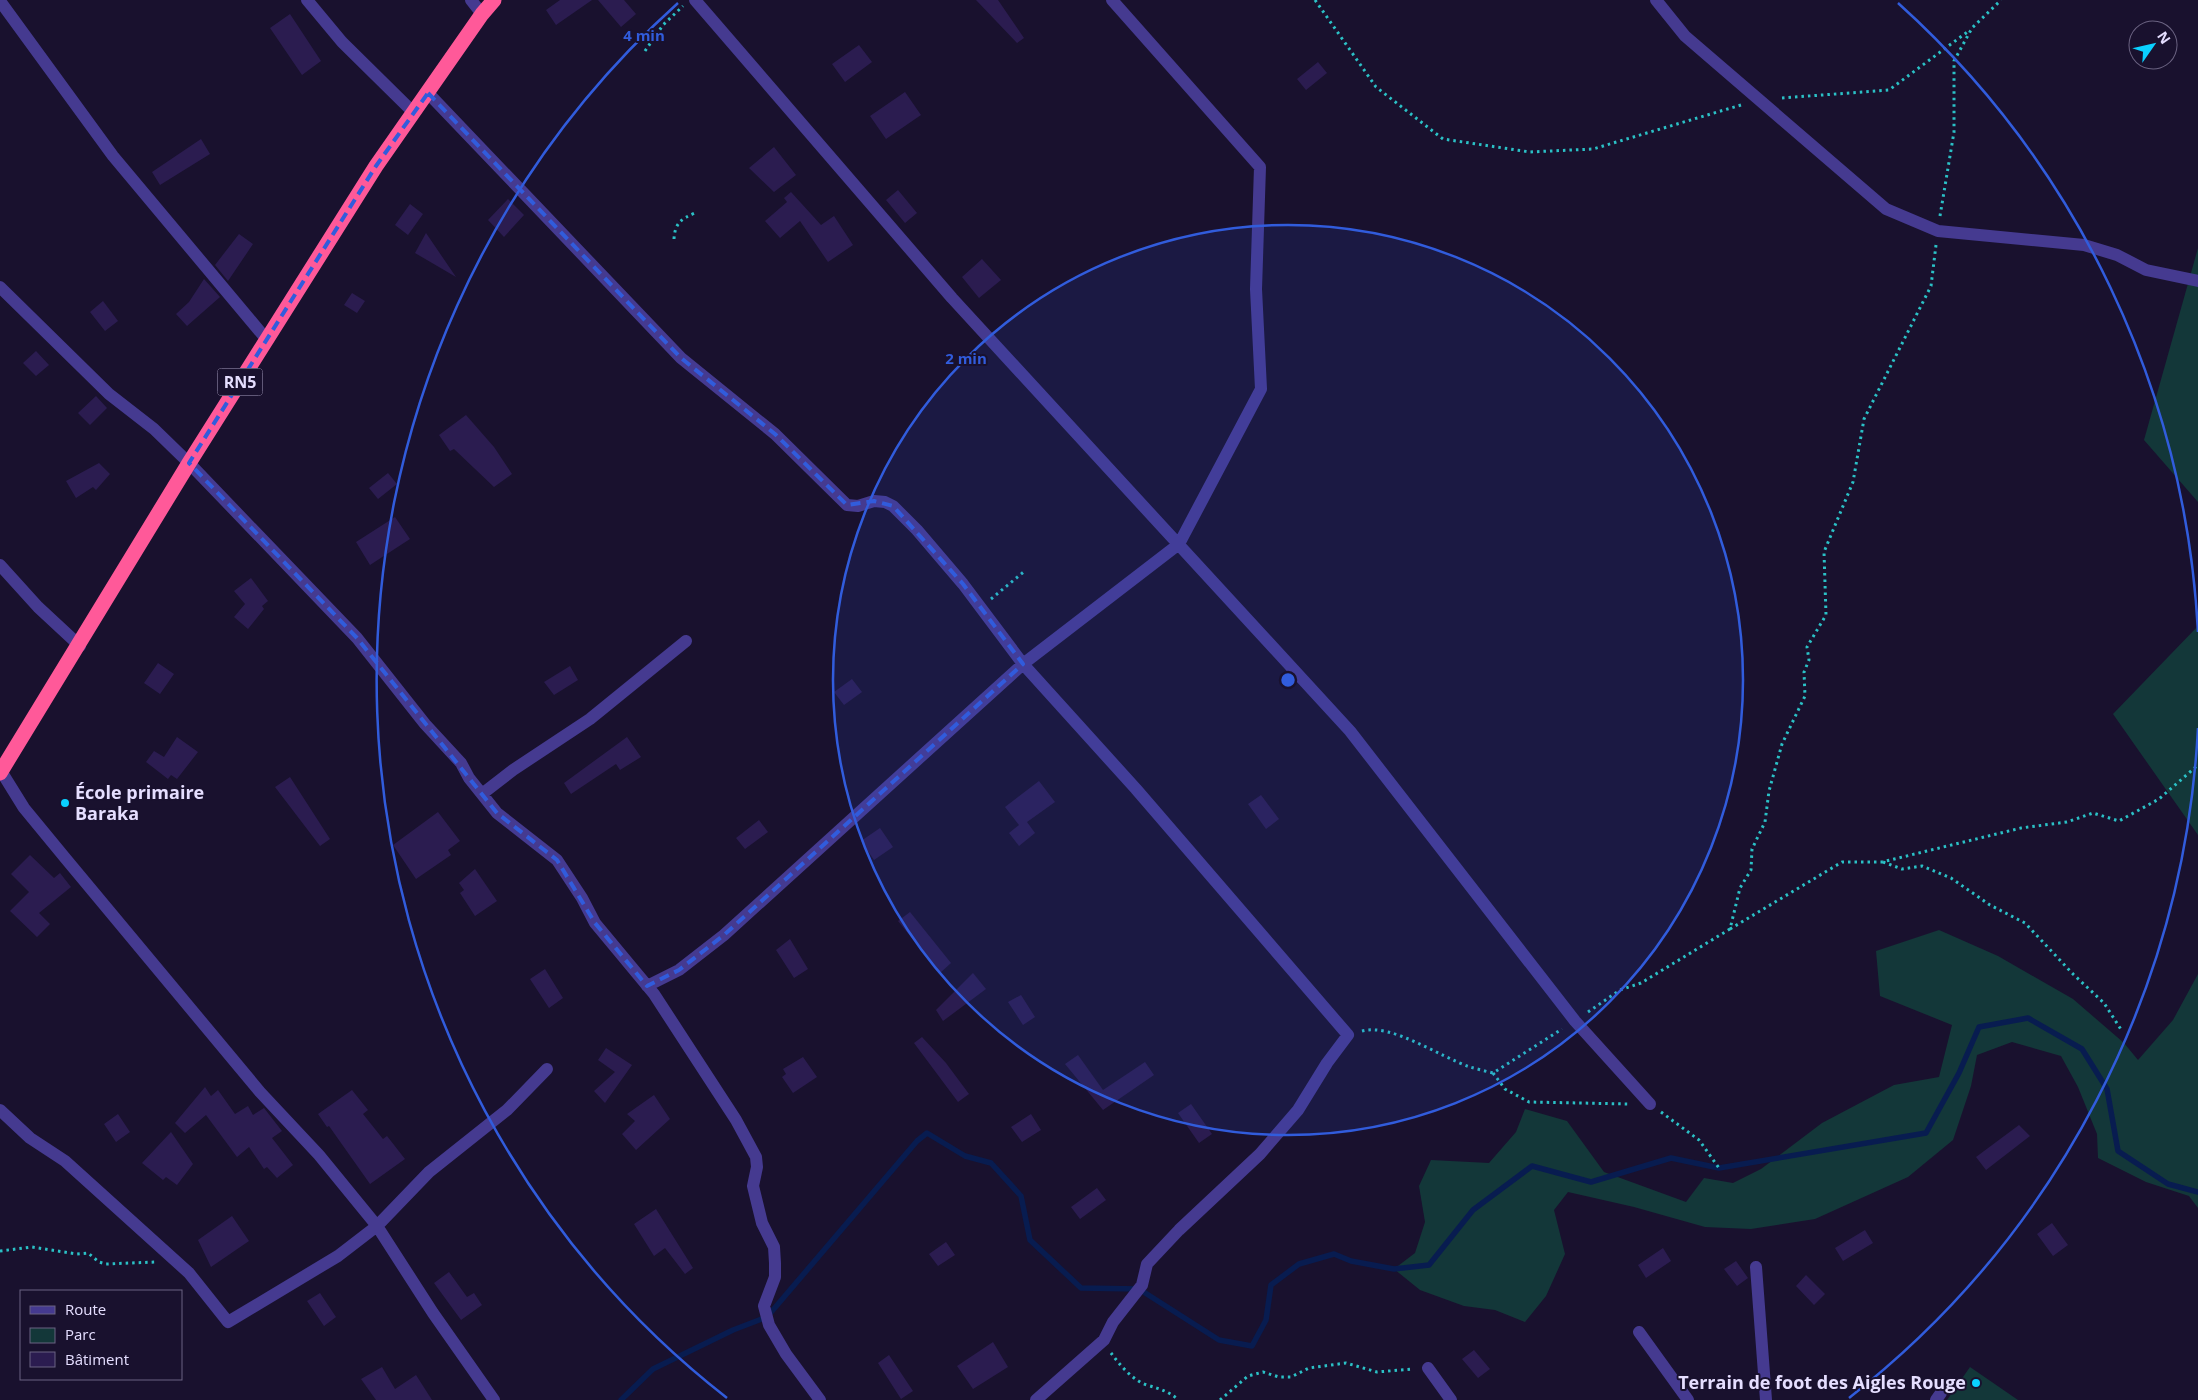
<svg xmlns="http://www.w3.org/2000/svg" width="2198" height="1400" viewBox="0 0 2198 1400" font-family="'Open Sans',sans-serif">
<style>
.green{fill:#133739}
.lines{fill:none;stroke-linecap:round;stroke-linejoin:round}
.stream{stroke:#081c50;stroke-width:5.5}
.building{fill:#2b1c50}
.path{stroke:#2bc1c6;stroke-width:3;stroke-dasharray:2.5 4;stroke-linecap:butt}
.street{stroke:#453a90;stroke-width:12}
.highway{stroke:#ff5999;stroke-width:15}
.marked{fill:none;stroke:#315cdc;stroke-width:4;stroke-dasharray:10 6;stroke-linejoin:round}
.ring{fill:none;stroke:#315cdc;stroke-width:2.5}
.poi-dot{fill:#0ad0ff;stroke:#19112e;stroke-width:2}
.labels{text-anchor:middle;stroke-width:4;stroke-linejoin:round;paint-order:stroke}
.shield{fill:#19112e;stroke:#a8a0c0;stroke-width:1}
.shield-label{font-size:16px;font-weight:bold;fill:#e5deff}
.poi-label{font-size:18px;font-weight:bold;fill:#e5deff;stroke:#19112e;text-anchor:start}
.centre{fill:#315cdc;stroke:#19112e;stroke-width:2.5}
.ring-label{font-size:15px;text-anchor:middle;font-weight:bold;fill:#315cdc;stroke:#19112e;stroke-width:4;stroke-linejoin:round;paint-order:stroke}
</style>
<rect width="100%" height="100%" fill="#19112e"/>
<!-- green -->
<path class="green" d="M2198,248V502L2144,440Z
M2198,626V835L2113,714Z
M1939,930L1998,956L2073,999L2124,1043L2138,1060L2173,1020L2198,974V1208L2189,1196L2146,1182L2098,1158L2097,1134L2078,1087L2061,1056L2012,1042L1977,1055L1971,1086L1953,1140L1908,1177L1815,1219L1751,1229L1705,1227L1634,1207L1568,1192L1554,1210L1565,1254L1546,1296L1525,1322L1495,1310L1464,1306L1420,1290L1394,1269L1415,1253L1425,1222L1419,1186L1431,1160L1489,1163L1516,1132L1525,1109L1567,1121L1604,1172L1686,1202L1704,1178L1733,1183L1761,1169L1822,1123L1894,1085L1939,1077L1952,1025L1880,996L1876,951Z
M1970,1367L2018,1400H1947Z"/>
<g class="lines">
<!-- stream -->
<path class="stream" d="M621,1400L653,1369L733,1330L767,1317L917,1141L927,1133L965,1156L991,1163L1021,1196L1030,1240L1081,1288L1139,1289L1219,1340L1252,1346L1266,1320L1271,1285L1299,1264L1334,1254L1351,1261L1394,1269L1429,1265L1473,1210L1532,1166L1591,1182L1671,1158L1719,1168L1926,1133L1959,1073L1979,1027L2028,1018L2082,1049L2107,1089L2118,1151L2168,1184L2198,1192"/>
</g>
<!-- building -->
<path class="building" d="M560,0H592L556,25L546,10Z
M598,0H624L636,14L621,27Z
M976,0H998L1024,38L1017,43Z
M290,14L321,61L302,75L270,28Z
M859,45L872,62L845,82L832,64Z
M1318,62L1327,73L1306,90L1297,79Z
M905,92L921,115L886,139L870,116Z
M201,139L210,154L160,185L152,172Z
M774,147L796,175L774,192L749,168Z
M898,190L917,213L905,223L886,200Z
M791,192L821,225L834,216L853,245L828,262L800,221L780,238L765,221L787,202L784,198Z
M508,199L524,215L504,237L488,220Z
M410,204L423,214L408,235L395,225Z
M426,233L456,277L415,253Z
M239,234L253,244L228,281L215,265Z
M982,259L1001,280L979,298L962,277Z
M204,279L220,297L187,326L176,314L189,302Z
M352,293L365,301L357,313L344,305Z
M103,301L118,321L105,331L90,312Z
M36,351L49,365L36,376L23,363Z
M96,396L107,408L90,425L78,413Z
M466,415L494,447L512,474L494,487L454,449L450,451L439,435Z
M99,463L110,474L96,490L93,487L76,498L66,481Z
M388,473L397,484L378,499L369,488Z
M395,517L410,539L370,565L356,542Z
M251,578L268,601L262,606L264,609L248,629L234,617L245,604L234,591Z
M158,663L174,674L160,694L144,683Z
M570,666L578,680L554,695L544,682Z
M852,679L862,692L844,705L834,692Z
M177,737L198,752L177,779L171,775L168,779L146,762L154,751L164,757Z
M627,737L641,757L620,770L616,764L571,794L564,783Z
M290,777L330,839L320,846L275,787Z
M1039,781L1055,802L1027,822L1035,833L1019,846L1009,833L1019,825L1005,807Z
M1261,795L1279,819L1266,829L1248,804Z
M438,812L460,841L448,850L451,855L416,879L393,845Z
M759,820L768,832L745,849L736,838Z
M880,828L893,847L874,860L861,841Z
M30,855L54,878L60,873L71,887L39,913L50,924L37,937L10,911L29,892L11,874Z
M475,869L497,901L475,916L460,893L464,890L459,883Z
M910,912L951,963L940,973L898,921Z
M790,939L808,969L794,978L776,950Z
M545,969L563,998L549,1008L530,979Z
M973,973L986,989L943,1021L936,1010Z
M1021,995L1035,1017L1023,1025L1008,1002Z
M922,1037L946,1063L969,1094L958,1102L914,1043Z
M606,1048L632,1065L605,1103L594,1091L615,1072L598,1060Z
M1078,1055L1103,1090L1145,1062L1154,1075L1103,1110L1065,1064Z
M803,1057L817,1077L793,1093L782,1077L786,1074L783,1069Z
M205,1087L211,1096L218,1090L235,1114L248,1106L253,1115L264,1108L282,1131L272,1138L293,1165L277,1178L267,1167L264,1169L249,1147L237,1157L206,1115L185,1133L175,1123Z
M352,1090L368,1110L363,1114L383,1139L387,1136L405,1159L370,1184L329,1126L327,1127L318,1114Z
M654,1095L670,1119L636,1150L622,1134L635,1121L627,1114Z
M1191,1104L1212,1134L1199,1143L1178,1113Z
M118,1114L130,1132L116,1142L104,1124Z
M1031,1114L1041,1130L1022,1142L1011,1127Z
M2019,1125L2030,1136L1986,1170L1976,1157Z
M171,1132L193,1164L177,1185L166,1177L163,1180L142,1163Z
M1097,1188L1106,1200L1080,1219L1071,1207Z
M656,1209L693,1268L685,1274L665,1248L654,1256L634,1224Z
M232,1216L249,1241L211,1267L198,1240Z
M2052,1223L2068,1245L2053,1256L2037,1234Z
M1865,1230L1873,1243L1843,1261L1835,1248Z
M946,1242L955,1255L938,1266L929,1254Z
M1663,1248L1671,1261L1646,1278L1638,1265Z
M1736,1261L1748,1278L1737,1286L1724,1269Z
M449,1272L467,1297L474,1293L482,1305L461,1320L434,1283Z
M1806,1275L1825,1294L1814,1305L1796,1286Z
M320,1293L336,1317L324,1326L307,1301Z
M993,1342L1008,1367L973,1389L957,1366Z
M1474,1350L1490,1369L1478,1378L1462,1359Z
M889,1355L913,1391L901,1399L878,1363Z
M382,1367L395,1389L416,1375L432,1400H376L361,1379Z"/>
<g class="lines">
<!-- path -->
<path class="path" d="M1315,0L1376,87L1443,139L1530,152L1593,149L1741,105
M645,51L663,25L683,6
M1782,98L1889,90L1970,30
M1940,216L1954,132V61L1972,28L2001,0
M674,239C675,223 681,219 695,213
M991,599L1026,570
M1883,862L1902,869L1922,866L1951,878L1990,905L2025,923L2073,974L2104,1003L2122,1031
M1730,929L1842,862H1882L2021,828L2067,822L2093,813L2119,821L2159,799L2198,765
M1588,1012L1620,990L1641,983L1730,929L1740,888L1751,870L1752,849L1765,822L1769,791L1782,744L1805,696L1804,672L1809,660L1807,647L1826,615L1824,552L1853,482L1864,419L1931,286L1936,245
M1362,1031C1392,1023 1440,1057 1470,1067C1477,1069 1485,1071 1493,1073L1562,1029
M1493,1073L1505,1089L1529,1102L1630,1104
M1661,1112L1699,1140L1719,1168
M0,1251L32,1247L77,1254L88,1253L99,1262L106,1264L155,1262
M1111,1353C1120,1365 1132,1380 1147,1385C1160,1389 1168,1391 1179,1400
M1220,1400L1248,1376L1263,1372L1279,1377H1291L1309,1368L1346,1363L1377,1372L1413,1369"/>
<!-- street -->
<path class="street" d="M307,0L342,42L414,113
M471,0L482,14
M695,0L952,298L1350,731L1575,1021L1650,1104
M1656,0L1685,36L1886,209L1938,231L2084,245L2117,255L2146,270L2198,281
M0,1L113,156L267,340
M428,93L681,358L775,434L847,505L858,506L874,501L885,502L893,506L917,530L963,584L1023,664L1136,789L1348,1035L1327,1063L1298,1110L1260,1154L1179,1230L1147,1264L1142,1285L1113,1322L1104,1340L1036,1400
M0,287L109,394L154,429L189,463L357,638L425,724L461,763L469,778L497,813L557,860L582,898L595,923L654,994L736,1120L756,1157L757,1167L753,1186L762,1223L774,1247L775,1263V1277L764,1306L769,1325L786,1354L820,1400
M0,565L38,607L80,646
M1,771L24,808L66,859L260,1092L319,1155L377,1226L433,1313L494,1400
M482,794L513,770L590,719L686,641
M647,986L679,970L724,935L1023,664L1179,544L1261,389L1256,289L1260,167L1112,0
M0,1110L30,1138L65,1161L189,1273L228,1322L338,1256L377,1226L429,1172L507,1110L547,1069
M1756,1267L1766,1400
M1639,1332L1688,1400
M1428,1368L1451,1400
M1936,1400L1941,1393"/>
<!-- highway -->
<path class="highway" d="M0,773L189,463L376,166L482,14L494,0"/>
</g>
<!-- marked area -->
<path class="marked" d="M428,93L681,358L775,434L847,505L874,501L893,506L963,584L1023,664L724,935L679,970L647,986L595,923L557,860L497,813L357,638L189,463L376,166Z"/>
<!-- distance rings -->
<circle cx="1288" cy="680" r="455" fill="#315cdc" fill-opacity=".12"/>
<g class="ring">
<circle cx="1288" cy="680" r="455"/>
<path d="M2198 728A911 911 0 0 1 1849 1398M727 1398A911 911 0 0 1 678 3M1898 3A911 911 0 0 1 2198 632"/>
</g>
<!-- markers -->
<g class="poi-dot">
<circle cx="65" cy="803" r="5"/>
<circle cx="1976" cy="1383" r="5"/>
</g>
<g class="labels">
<!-- shield labels -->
<rect class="shield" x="217.5" y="368.5" width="45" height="27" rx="4"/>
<g class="shield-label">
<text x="240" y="388">RN5</text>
</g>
<!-- poi labels -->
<g class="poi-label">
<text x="75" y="799">École primaire<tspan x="75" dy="21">Baraka</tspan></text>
<text x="1966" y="1389" text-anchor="end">Terrain de foot des Aigles Rouge</text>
</g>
</g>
<circle cx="1288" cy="680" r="8" class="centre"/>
<g class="ring-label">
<text x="644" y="41">4 min</text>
<text x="966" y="364">2 min</text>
</g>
<!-- legend -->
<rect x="20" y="1290" width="162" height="90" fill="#19112e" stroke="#6b6382"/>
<rect x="30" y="1306" width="25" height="8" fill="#453a90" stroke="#6b6382"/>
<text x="65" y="1315" font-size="15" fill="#e5deff">Route</text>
<rect x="30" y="1328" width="25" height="15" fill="#133739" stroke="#6b6382"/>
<text x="65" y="1340" font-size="15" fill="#e5deff">Parc</text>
<rect x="30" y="1352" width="25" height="15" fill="#2b1c50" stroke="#6b6382"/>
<text x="65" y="1365" font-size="15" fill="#e5deff">Bâtiment</text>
<!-- north arrow -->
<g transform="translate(2153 45) rotate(56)"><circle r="24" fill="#19112e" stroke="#6b6382"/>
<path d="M0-4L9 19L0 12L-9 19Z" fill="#0ad0ff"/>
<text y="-8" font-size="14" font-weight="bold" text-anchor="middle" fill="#e5deff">N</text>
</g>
</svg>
